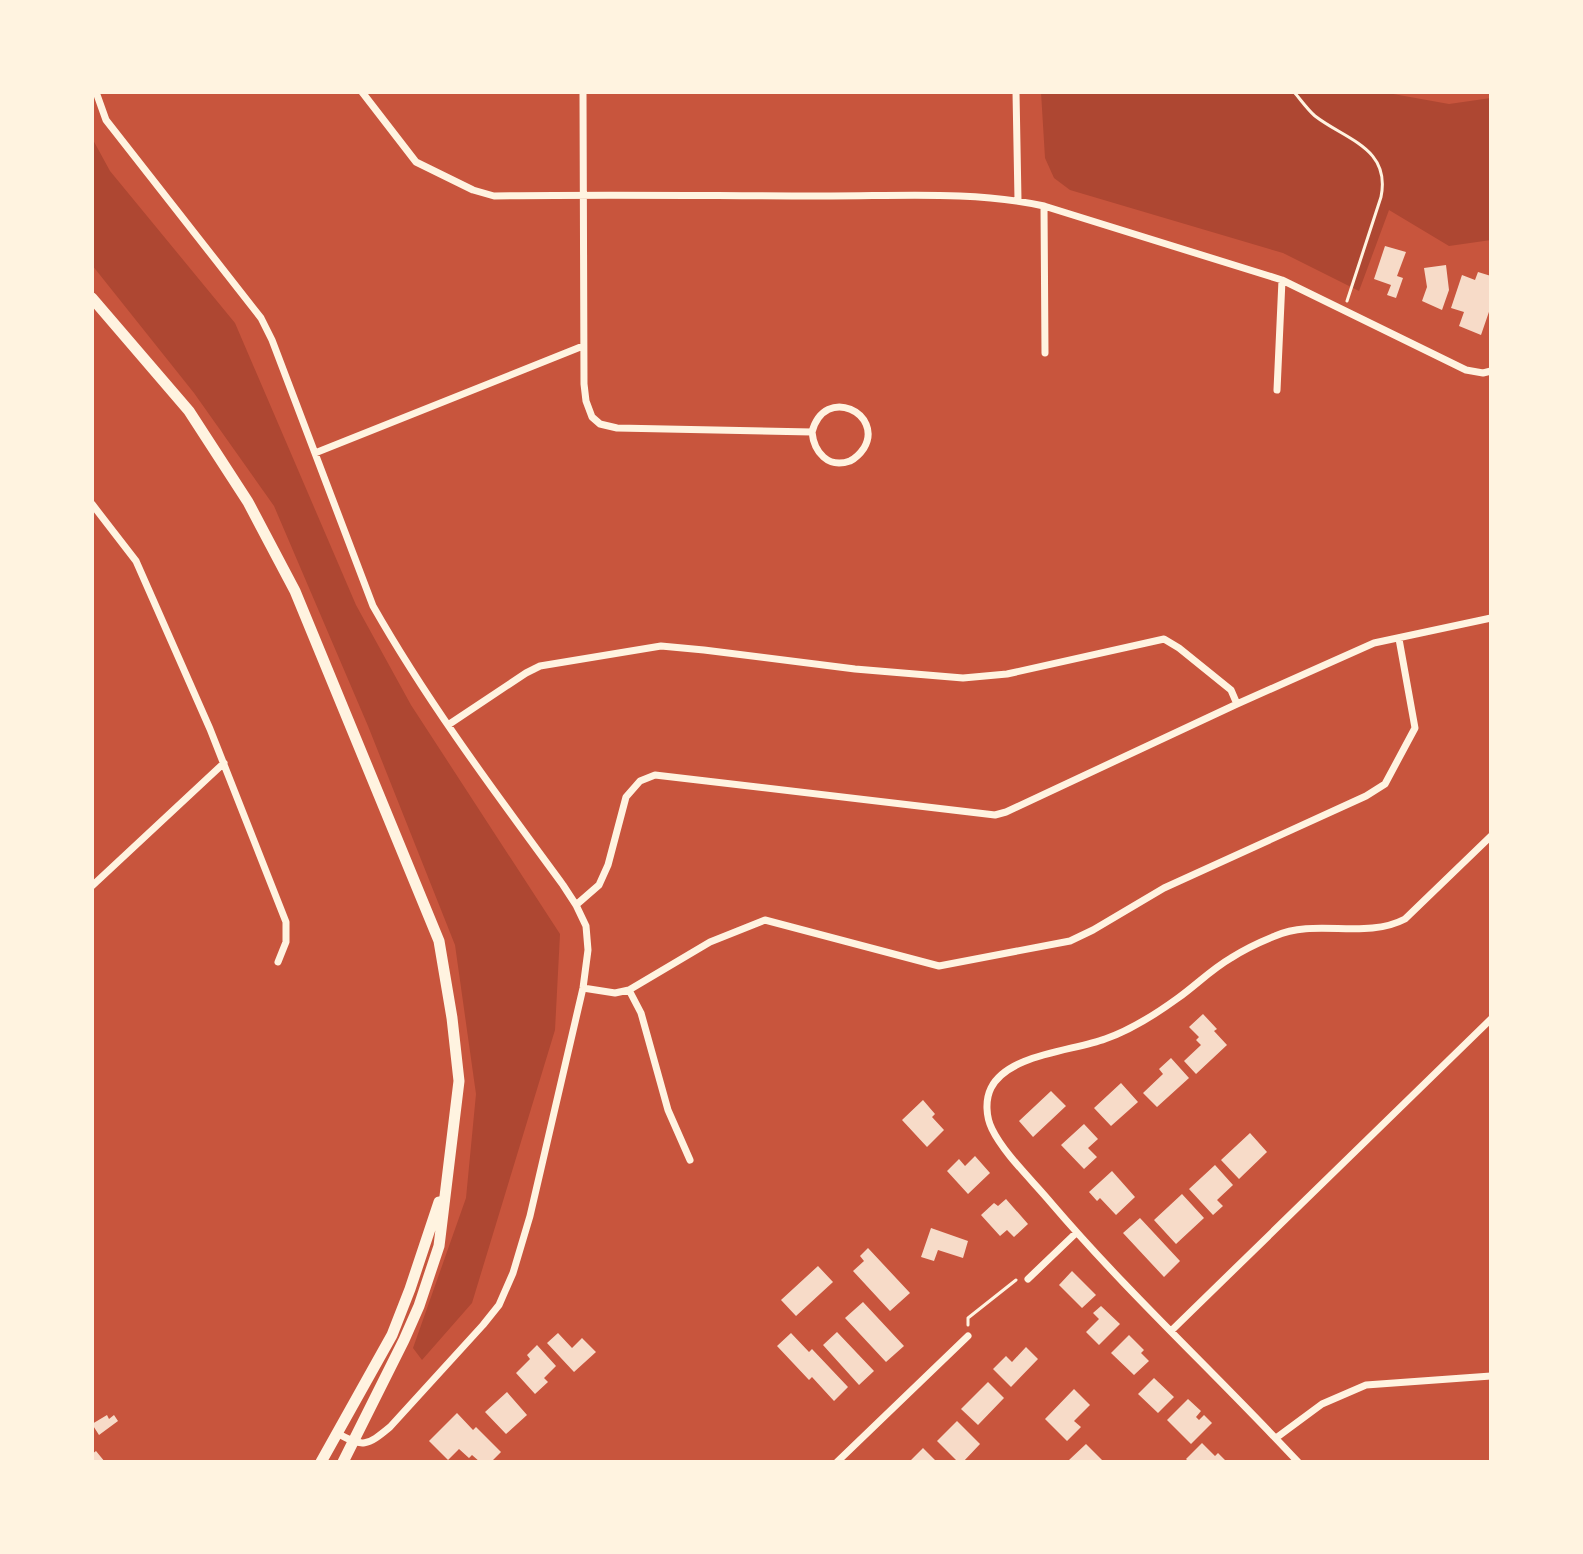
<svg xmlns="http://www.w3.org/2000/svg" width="1583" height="1554" viewBox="0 0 1583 1554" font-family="'Fira Sans Condensed',sans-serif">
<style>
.green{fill:#ae4732}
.building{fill:#f7dbc8}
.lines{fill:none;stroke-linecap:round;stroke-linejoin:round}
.path{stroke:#fff3e0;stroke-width:3}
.minor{stroke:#fff3e0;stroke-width:7}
.primary{stroke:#fff3e0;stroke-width:11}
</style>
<rect width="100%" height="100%" fill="#c8553d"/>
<!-- green -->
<path class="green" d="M1041,92H1382L1449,104L1491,98V240L1449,246L1389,210L1359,291L1283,253L1070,190L1054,178L1045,158Z
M92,138L110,171L235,323L356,605L411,705L560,934L555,1030L472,1303L422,1360L413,1348L466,1198L476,1094L455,945L368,726L274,506L194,393L92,265Z"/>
<!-- building -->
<path class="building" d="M1385,246L1406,252L1397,276L1403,278L1396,298L1387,295L1391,285L1374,279Z
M1446,265L1449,290L1442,310L1422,301L1427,287L1424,268Z
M1478,272L1491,276V306L1481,335L1459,326L1464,312L1451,308L1462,275L1475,280Z
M1203,1014L1217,1029L1214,1031L1227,1045L1196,1074L1184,1061L1201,1045L1196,1040L1199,1037L1189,1027Z
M1171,1058L1189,1078L1157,1107L1143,1093L1163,1074L1159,1069Z
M1121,1083L1138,1102L1111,1126L1094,1108Z
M1051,1091L1066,1106L1033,1137L1019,1121Z
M923,1100L935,1114L932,1117L944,1130L927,1147L902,1120Z
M1084,1124L1098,1139L1088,1148L1097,1157L1084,1169L1061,1145Z
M1250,1133L1267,1152L1239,1179L1221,1160Z
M975,1156L990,1173L968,1194L947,1171L959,1159L965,1166Z
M1215,1165L1233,1185L1217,1200L1223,1206L1213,1215L1189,1189Z
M1112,1171L1135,1197L1116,1215L1100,1198L1097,1201L1089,1192Z
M1182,1194L1204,1218L1176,1244L1154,1220Z
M1006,1199L1028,1224L1014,1237L1007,1230L1000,1236L981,1215L994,1203L998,1206Z
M1140,1218L1180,1261L1164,1277L1123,1233Z
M931,1228L968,1241L963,1258L938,1250L934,1261L921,1257Z
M868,1248L910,1293L890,1311L853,1271L864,1261L860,1256Z
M818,1266L833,1282L796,1316L781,1300Z
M1072,1271L1096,1295L1082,1308L1059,1285Z
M863,1302L904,1346L886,1362L845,1318Z
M1101,1306L1120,1324L1099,1345L1086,1332L1099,1319L1093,1313Z
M837,1332L874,1371L859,1385L823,1345Z
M558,1333L572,1348L582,1338L596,1352L574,1372L547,1343Z
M791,1333L809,1352L812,1349L848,1387L834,1401L812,1377L809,1380L777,1346Z
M1129,1335L1144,1350L1141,1353L1149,1361L1134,1375L1111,1353Z
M537,1345L556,1366L544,1378L548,1382L535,1394L516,1373L530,1359L527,1355Z
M1026,1347L1038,1359L1011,1387L993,1369L1006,1356L1012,1362Z
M1154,1378L1174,1397L1158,1413L1138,1394Z
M988,1382L1004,1398L978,1425L961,1409Z
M1074,1389L1090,1405L1074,1421L1081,1427L1067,1441L1045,1419Z
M507,1392L527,1415L506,1434L485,1412Z
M1188,1399L1201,1411L1196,1417L1199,1420L1204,1415L1212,1423L1191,1444L1167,1420Z
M457,1413L473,1430L476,1427L501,1452L491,1462H480L472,1455L469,1458L459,1449L448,1460L429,1441Z
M107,1415L109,1419L114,1415L118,1421L99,1435L92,1424Z
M957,1421L980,1444L963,1462H958L937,1441Z
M1202,1443L1215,1456L1218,1453L1227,1462H1189L1186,1459Z
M1086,1444L1104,1462H1071L1069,1460Z
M923,1448L937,1462H909Z
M96,1451L105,1462H92V1454Z"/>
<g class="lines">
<!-- path -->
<path class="path" d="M1294,92C1301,100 1307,109 1315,116C1346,140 1391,148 1381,197L1347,301
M968,1325V1318L1016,1280"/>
<!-- minor -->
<path class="minor" d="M96,92L106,120L261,318L272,340L373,606C428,703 497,795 563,885L576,905L586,926L588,950L583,988L530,1216L513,1273L499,1305L483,1325L390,1427C367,1446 363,1448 337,1433
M362,92L416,162L473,190L494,196C606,194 718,196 831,196C900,196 977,191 1044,206L1282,280L1466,370L1483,373L1491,371
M583,92L584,384L586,401L592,417L600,424L617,428L812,432C825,384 884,414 864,448C860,454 856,458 850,461C828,469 814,452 812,432
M1016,92L1018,200
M1044,206L1045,353
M1277,390L1282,280
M315,453L583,346
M92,504L136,561L210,729L286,922V942L278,962
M448,725L526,673L540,666L661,646L704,650L855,669L963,678L1007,674L1164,639L1179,648L1231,690L1237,704
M92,886L224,763
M576,905L599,885L608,865L626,797L640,781L655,775L995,815L1006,812L1237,704L1374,643L1491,618
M583,988L615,993L629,990L710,942L765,920L939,966L1070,941L1093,930L1164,888L1366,796L1385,784L1415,728L1399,639
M629,990L641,1013L668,1110L690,1160
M1028,1279L1076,1233
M1171,1331L1491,1019
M1276,1438L1322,1404L1366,1385L1491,1376
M837,1462L968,1336
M1298,1462C1217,1375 1129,1294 1052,1204C1034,1182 1004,1154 992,1129C986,1117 985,1100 991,1088C1008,1054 1073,1051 1105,1039C1131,1030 1156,1014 1178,998C1196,985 1212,969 1231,958C1245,949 1260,942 1275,936C1316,918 1365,940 1405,919L1491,836"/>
<!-- primary -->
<path class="primary" d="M92,298L189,411L248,502L295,591L439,941L452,1018L459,1081L439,1246L419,1306L404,1340L343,1462
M321,1462L392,1335L410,1289L439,1202"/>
</g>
<!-- border -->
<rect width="1583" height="1554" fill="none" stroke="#fff3e0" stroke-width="188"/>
</svg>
